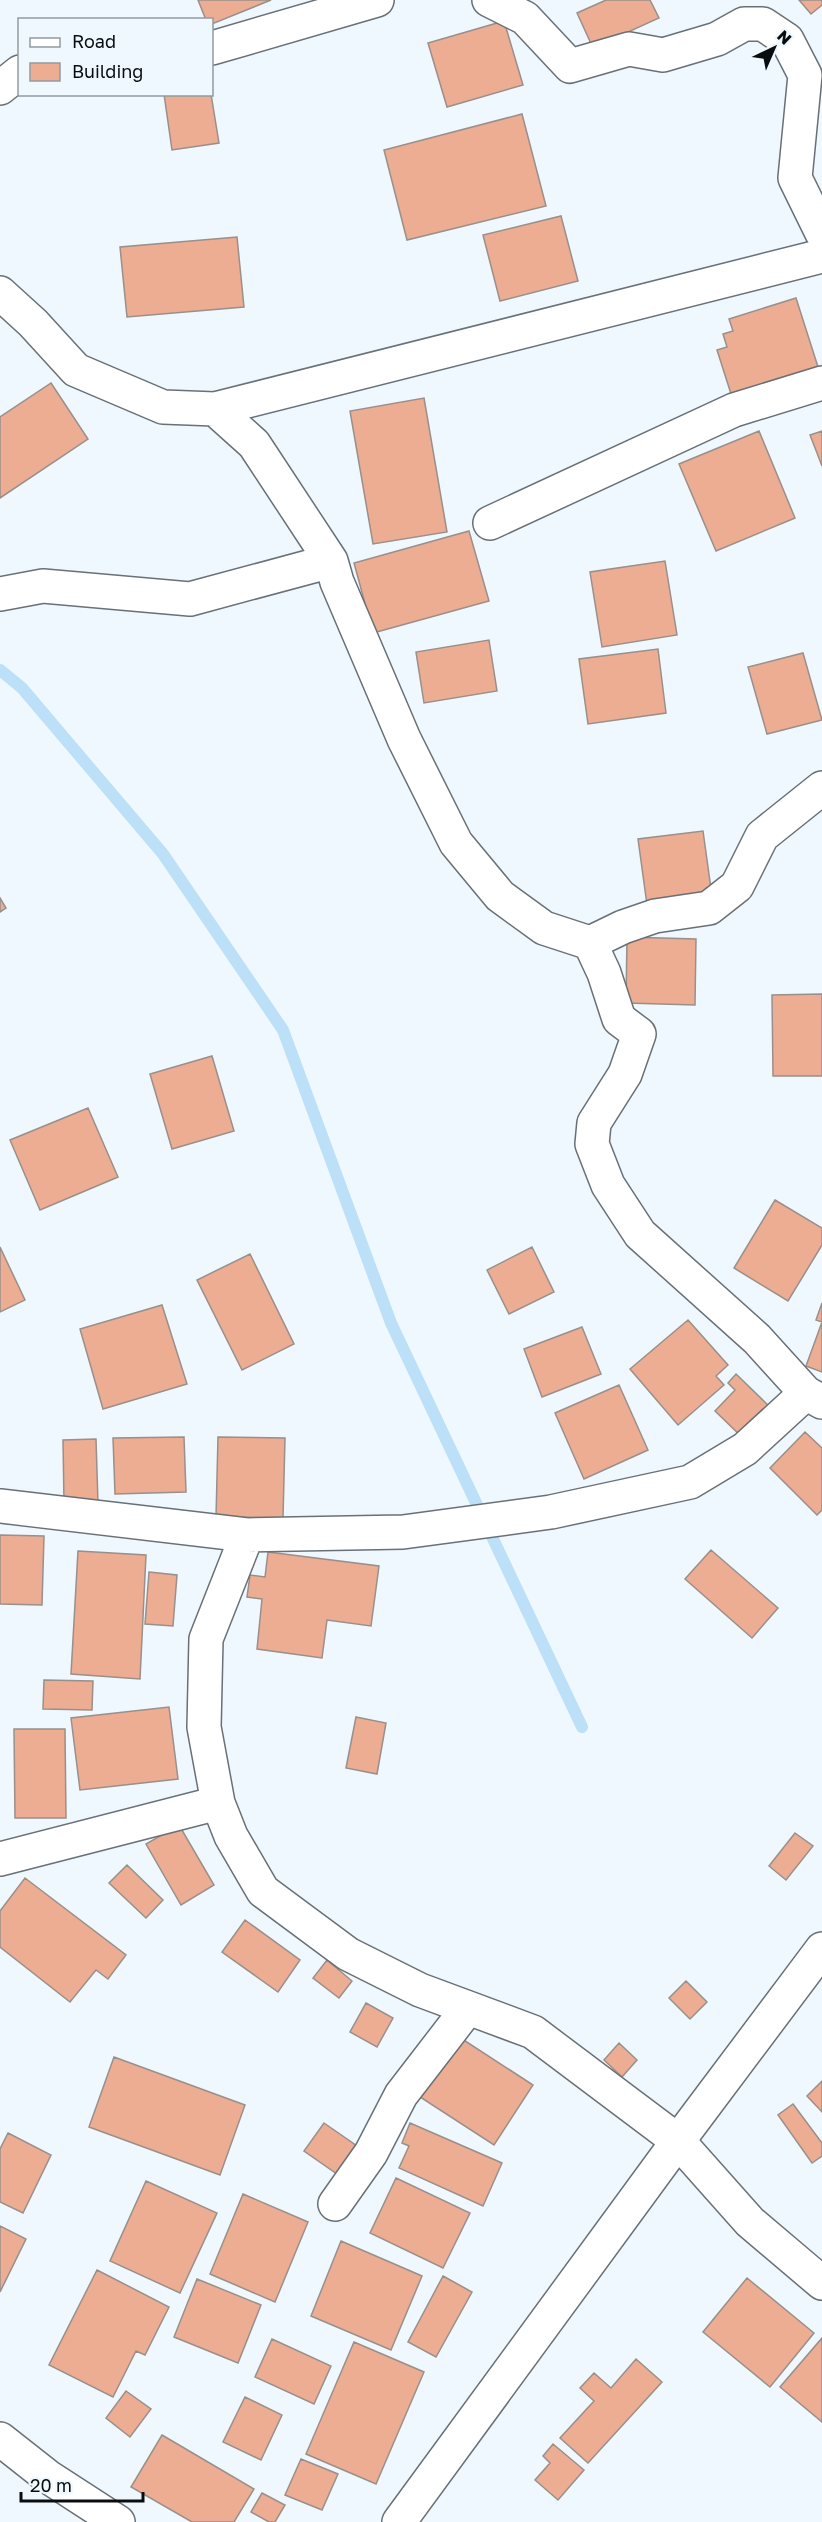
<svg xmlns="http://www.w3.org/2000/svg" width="822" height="2522" viewBox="0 0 822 2522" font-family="'Golos Text',sans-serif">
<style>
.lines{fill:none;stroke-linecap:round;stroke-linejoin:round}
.stream{stroke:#bce0f7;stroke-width:12}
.building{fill:#ecad92;stroke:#998f8b;stroke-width:1.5}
.street-casing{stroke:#697076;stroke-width:36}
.secondary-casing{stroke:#697076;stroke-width:36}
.street{stroke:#fff;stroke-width:33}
.secondary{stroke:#fff;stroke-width:33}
</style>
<rect width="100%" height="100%" fill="#eff8ff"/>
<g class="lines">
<!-- stream -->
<path class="stream" d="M0,670L22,688L163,854L283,1030L391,1323L582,1727"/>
</g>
<!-- building -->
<path class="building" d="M198,0H271L212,24V20H206Z
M606,0H650L659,18L593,48L577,13Z
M799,0H822V5L811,14Z
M504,21L523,85L447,107L428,43Z
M164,94H211L219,143L172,150Z
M522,114L546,206L407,240L384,150Z
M561,216L578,281L500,301L483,235Z
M237,237L244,307L127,317L120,247Z
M796,298L819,370L732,397L717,350L727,347L723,334L733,331L729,319Z
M51,383L88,439L0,498V417Z
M424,398L447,532L373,544L350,411Z
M759,431L795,518L716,551L679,464Z
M822,431V466L810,435Z
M469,531L489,601L373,633L354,563Z
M665,561L677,635L602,647L590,572Z
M489,640L497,691L424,703L416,652Z
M658,649L666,713L588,724L579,659Z
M803,653L822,720L767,734L748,667Z
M703,831L713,903L648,912L638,839Z
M0,898L6,908L0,912Z
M627,937L696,939L695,1005L626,1003Z
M822,994V1076H773L772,995Z
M212,1056L234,1131L172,1149L150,1074Z
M88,1108L118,1177L40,1210L10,1140Z
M775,1200L822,1228V1245L788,1301L734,1268Z
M0,1247L25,1300L0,1312Z
M532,1247L554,1292L509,1314L487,1270Z
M250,1254L294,1344L242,1370L197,1280Z
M822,1303V1322L816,1320Z
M162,1305L187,1384L103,1409L80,1329Z
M688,1320L728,1365L716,1376L724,1385L678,1425L630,1369Z
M822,1322V1372L806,1366Z
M582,1327L601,1374L542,1397L524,1349Z
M736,1374L768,1405L758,1416L743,1438L715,1411L735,1390L728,1383Z
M619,1385L648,1450L584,1479L555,1413Z
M805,1432L822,1448V1510L817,1515L770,1468Z
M184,1437L186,1492L115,1494L113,1438Z
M218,1437L285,1438L283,1518L216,1517Z
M96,1439L98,1503L64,1504L63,1440Z
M0,1535L44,1536L42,1605L0,1604Z
M711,1550L778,1608L752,1638L685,1579Z
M78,1551L146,1555L140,1679L71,1674Z
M268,1552L379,1566L371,1626L327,1620L322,1658L257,1649L262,1599L247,1597L250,1575L265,1577Z
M149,1572L177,1575L173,1626L145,1624Z
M44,1680L93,1681L92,1710L43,1709Z
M169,1707L178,1779L80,1790L71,1718Z
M356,1717L386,1723L377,1774L346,1768Z
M14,1729H65L66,1818H15Z
M179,1825L214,1885L181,1905L146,1844Z
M795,1833L813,1846L786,1880L769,1866Z
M127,1865L163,1900L146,1918L109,1883Z
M25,1878L126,1955L108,1979L96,1970L70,2002L0,1947V1911Z
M245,1920L300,1960L278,1992L222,1952Z
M327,1960L352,1981L339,1998L313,1978Z
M686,1981L707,2002L690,2019L669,1998Z
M366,2003L393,2018L377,2047L350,2032Z
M456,2035L533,2085L494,2145L417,2095Z
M619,2043L637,2060L622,2077L604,2060Z
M114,2057L245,2105L220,2175L89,2127Z
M822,2081V2112L807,2096Z
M793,2104L822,2143V2156L812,2163L778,2115Z
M324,2123L357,2146L337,2174L304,2151Z
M410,2123L502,2163L483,2206L399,2168L409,2146L402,2143Z
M8,2133L51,2155L23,2213L0,2202V2149Z
M396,2178L470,2213L443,2268L370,2233Z
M146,2181L217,2213L180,2293L110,2261Z
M243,2194L308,2222L275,2302L210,2274Z
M0,2226L26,2239L0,2292Z
M341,2241L422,2276L391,2350L311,2316Z
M97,2270L169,2307L145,2355L136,2351L113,2397L49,2365Z
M443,2276L472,2292L436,2357L408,2342Z
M747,2278L814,2333L770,2387L703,2332Z
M197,2279L261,2305L238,2363L174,2337Z
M822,2338V2422L780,2387Z
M272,2339L331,2366L314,2404L255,2377Z
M354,2342L424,2372L376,2484L306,2454Z
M636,2359L662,2382L588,2463L560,2438L594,2401L580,2388L594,2373L611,2388Z
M126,2391L151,2409L130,2437L106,2418Z
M245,2397L282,2415L261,2460L223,2442Z
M162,2435L254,2489L234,2522H192L131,2487Z
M553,2444L584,2470L558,2500L535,2480L550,2463L543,2456Z
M301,2459L338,2474L322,2510L285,2495Z
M262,2493L285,2505L275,2522H269L251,2512Z"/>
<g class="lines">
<!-- street casing -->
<g class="street-casing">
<path id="street" d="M489,0L525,18L570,66L629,49L663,55L717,39L744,24H763L787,40L805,75L795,178L822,233
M212,48L377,0
M0,88L20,72
M0,293L33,323L76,370L163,407L215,409L822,256
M215,409L254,444L331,561L337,582L404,739L456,843L500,896L544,928L590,943L623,927L655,916L709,908L737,886L762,836L822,788
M490,523L734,410L822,383
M0,594L43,586L190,599L331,561
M590,943L604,973L619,1019L639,1034L625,1074L594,1123L592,1144L608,1185L640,1234L757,1339L806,1393L822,1402
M0,1506L247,1535L403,1532L551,1512L690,1482L745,1449L806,1393
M247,1535L206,1639L204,1727L218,1803L231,1836L263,1891L348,1954L420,1990L533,2032L678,2141L750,2222L822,2283
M0,1859L218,1803
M335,2204L371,2153L401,2095L468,2008
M0,2439L47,2476L118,2522"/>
</g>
<!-- secondary casing -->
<g class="secondary-casing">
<path id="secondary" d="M399,2522L678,2141L822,1949"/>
</g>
<!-- street -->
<use href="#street" class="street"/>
<!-- secondary -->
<use href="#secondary" class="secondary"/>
</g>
<!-- legend -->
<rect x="18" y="18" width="195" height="78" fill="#eff8ff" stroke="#939a9f" stroke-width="1.5"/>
<rect x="30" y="38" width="30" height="9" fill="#ffffff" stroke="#939a9f" stroke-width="1.5"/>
<text x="72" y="48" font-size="18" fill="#0a0d0f">Road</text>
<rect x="30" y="63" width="30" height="18" fill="#ecad92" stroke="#939a9f" stroke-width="1.5"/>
<text x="72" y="78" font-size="18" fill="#0a0d0f">Building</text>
<!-- north arrow -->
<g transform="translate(774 48) rotate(44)" stroke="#eff8ff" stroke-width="4.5" paint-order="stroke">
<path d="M0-4.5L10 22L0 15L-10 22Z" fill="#0a0d0f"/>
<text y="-9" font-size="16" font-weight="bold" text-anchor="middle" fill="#0a0d0f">N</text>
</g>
<!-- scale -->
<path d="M21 2492v9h122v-9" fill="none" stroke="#0a0d0f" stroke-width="3"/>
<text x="30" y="2492" font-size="18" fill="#0a0d0f" stroke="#eff8ff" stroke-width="4.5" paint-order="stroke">20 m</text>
</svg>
